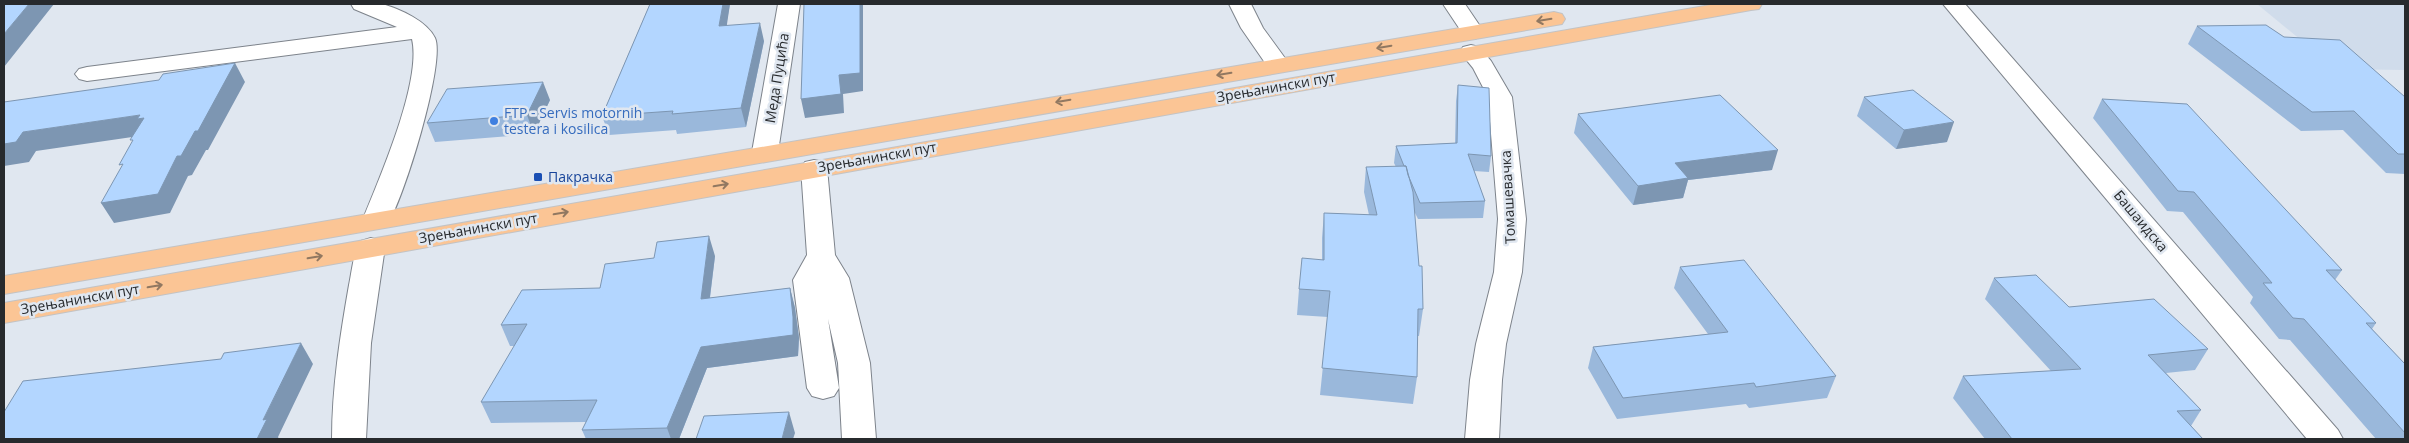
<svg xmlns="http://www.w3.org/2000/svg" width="2409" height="443" viewBox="0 0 2409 443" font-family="'Open Sans',sans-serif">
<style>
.built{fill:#d0dceb}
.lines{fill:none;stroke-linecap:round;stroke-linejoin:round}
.minor-casing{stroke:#7d838b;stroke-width:2}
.major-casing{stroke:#c3c3c4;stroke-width:2}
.minor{fill:#fff;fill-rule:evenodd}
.major{fill:#fbc595;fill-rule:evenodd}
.wall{fill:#9ab8db}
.shaded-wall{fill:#7d96b2}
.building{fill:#b3d6ff;stroke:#7d96b2}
.oneway{stroke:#917861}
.shop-dot{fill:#3f7fe0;stroke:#e0e7f0;stroke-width:2}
.transit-dot{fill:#1a4fb4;stroke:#e0e7f0;stroke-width:2}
.labels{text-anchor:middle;stroke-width:5;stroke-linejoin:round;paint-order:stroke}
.street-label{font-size:14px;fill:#272a2d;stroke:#e0e7f0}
.shop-label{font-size:14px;fill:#366cbe;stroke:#e0e7f0;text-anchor:start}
.transit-label{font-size:14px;fill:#164399;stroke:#e0e7f0;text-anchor:start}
</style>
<rect width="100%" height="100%" fill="#e0e7f0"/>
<!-- built -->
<path class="built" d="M2257,4H2405V70L2336,69Z"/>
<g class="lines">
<!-- minor casing -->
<g class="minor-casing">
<path id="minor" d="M351,4C360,3 373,2 382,4C400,9 427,21 435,38C446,62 403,202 387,225L377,227L367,225L363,219C380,177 422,81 412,39L87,81L79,79L75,74L79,69L87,67L397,27L354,9Z
M778,4H800L778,152L774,157L765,160L756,157L752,152Z
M1229,4H1251L1263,28L1290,65L1286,70L1278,72L1270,70L1241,28Z
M1443,4H1465L1484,32L1481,37L1473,39L1465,37Z
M1943,4H1965L2338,430L2343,439H2307Z
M1471,45L1479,47L1491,61L1512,97L1526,219L1522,272L1506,344L1502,380L1499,439H1465L1470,380L1476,344L1494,272L1498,219L1488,97L1473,68L1460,52L1463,47Z
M814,160L823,162L827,168L835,255L849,278L870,363L876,439H842L838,363L828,319L839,388L834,396L823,399L812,396L807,388L793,280L807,255L801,168L805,162Z
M371,238L381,241L385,247L371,343L366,439H332C332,388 340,336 349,285C352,271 353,253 361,241Z"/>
</g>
<!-- major casing -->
<g class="major-casing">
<path id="major" d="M1716,4H1762L1759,9L1751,10L4,323V303Z
M1554,12L1562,14L1565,19L1562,24L4,294V276Z"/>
</g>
<!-- minor -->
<use href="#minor" class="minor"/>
<!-- major -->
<use href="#major" class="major"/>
</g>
<!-- wall -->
<path class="wall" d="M650,4H730L726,26L764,41L746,127L677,134L676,130L609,135L602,116Z
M2197,26L2284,37L2405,97V174L2386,173L2343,130L2301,131L2188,44Z
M1458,85L1491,156L1489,172L1474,171L1485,201L1483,218L1418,219L1414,211L1423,309L1419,336H1417V377L1413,404L1320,395L1328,317L1297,315L1299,289L1322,260V238L1324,213L1369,215L1364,192L1366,167H1396L1394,163L1396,146L1455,143L1456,101Z
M1864,97L1947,142L1896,149L1857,116Z
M2102,99L2342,270L2335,280L2376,323L2372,329L2405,364V439H2376L2290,340L2279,339L2250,303L2253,297L2183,212L2167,211L2093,118Z
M550,100L534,134L435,142L427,123Z
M1578,114L1772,170L1688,180L1683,198L1633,205L1574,133Z
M715,256L710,298L790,288L795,308L799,338L798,356L707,368L679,439H586L582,430L586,422L491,423L481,402L515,346H510L501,325L600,288L654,258Z
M1680,267L1836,376L1827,398L1749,408L1746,404L1617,419L1588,368L1593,347L1708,334L1674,288Z
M1994,278L2069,307L2208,349L2195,370L2166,373L2201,410L2191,426L2203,439H1985L1953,398L1963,376L2051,371L1985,299Z"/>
<!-- shaded-wall -->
<path class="shaded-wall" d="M29,4H54L4,67V34Z
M723,4H730L724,44L719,26Z
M860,4H863V91L843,94L844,113L805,118L801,99Z
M760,23L764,41L746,127L741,108Z
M235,63L245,82L208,150H206L192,175L188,176L170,213L114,223L101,203L177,156Z
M543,82L550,100L534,134L527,115Z
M140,115L144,118L146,135L36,151L29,162L4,166V144L23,132Z
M1954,122L1947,142L1896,149L1904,130Z
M1778,150L1772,170L1688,180L1683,198L1633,205L1638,186L1675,163Z
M709,236L715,256L707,320L701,299Z
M790,288L795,308L799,338L798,356L707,368L679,439H671L667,428L701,347Z
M301,343L313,364L278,437L279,439H257L263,420Z
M789,412L795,433L793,439H782Z"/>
<!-- building -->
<path class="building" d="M4,4H29L4,34Z
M650,4H723L719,26L760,23L741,108L672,114L673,111L602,116Z
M804,4H860V73L839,75L841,94L801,99Z
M2266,25L2284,37L2340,40L2405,97V154H2398L2354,111L2312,112L2197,26Z
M235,63L198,131H195L181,156H177L158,194L101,203L123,164L119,165L133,140H130L144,118L137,119L140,115L23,132L16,142L4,144V102L159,80L163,74Z
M543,82L527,115L427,123L447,89Z
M1458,85L1489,88L1491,156L1468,154L1485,201L1420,203L1408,175L1406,166H1404L1396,146L1457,143Z
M1913,90L1954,122L1904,130L1864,97Z
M1720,95L1778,150L1675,163L1688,178L1638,186L1578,114Z
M2102,99L2187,104L2342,270H2326L2376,323H2366L2405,364V433L2304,319L2293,318L2263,283H2272L2194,192L2178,191Z
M1406,166L1413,192L1419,266H1422L1423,309H1418L1417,377L1322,368L1330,291L1299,289L1302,258L1324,260V213L1377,215L1366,167Z
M709,236L701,299L790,288L793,317V335L701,347L667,428L582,430L597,400L481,402L527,324L501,325L522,290L600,288L605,264L654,258L657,242Z
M1744,260L1836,376L1756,387L1754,383L1623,398L1593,347L1728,332L1680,267Z
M2036,275L2069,307L2154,299L2208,349L2148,355L2201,410L2177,411L2203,439H2012L1963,376L2081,369L1994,278Z
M301,343L263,420L267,419L257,439H4V412L23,381L221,359L224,353Z
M789,412L782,439H696L704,416Z"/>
<!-- one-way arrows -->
<defs><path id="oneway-shaft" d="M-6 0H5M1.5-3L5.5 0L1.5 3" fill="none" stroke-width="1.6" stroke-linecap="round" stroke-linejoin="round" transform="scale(1.25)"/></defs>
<g class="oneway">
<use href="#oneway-shaft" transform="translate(1544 20) rotate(171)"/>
<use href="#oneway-shaft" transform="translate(1384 47) rotate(170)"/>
<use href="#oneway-shaft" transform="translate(1224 74) rotate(171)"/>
<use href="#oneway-shaft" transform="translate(1063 101) rotate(170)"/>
<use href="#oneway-shaft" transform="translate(721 185) rotate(-10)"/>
<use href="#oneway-shaft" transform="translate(561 213) rotate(-10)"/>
<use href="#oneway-shaft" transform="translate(315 257) rotate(-10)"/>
<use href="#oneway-shaft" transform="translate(155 286) rotate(-10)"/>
</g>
<!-- markers -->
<circle class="shop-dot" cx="494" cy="121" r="5"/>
<rect class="transit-dot" x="533" y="172" width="10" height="10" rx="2.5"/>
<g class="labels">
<!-- street labels -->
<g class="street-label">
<text transform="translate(777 78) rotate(-81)" y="5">Меда Пуцића</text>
<text transform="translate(1276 87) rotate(-10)" y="5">Зрењанински пут</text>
<text transform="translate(877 157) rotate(-10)" y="5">Зрењанински пут</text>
<text transform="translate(1508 197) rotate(-93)" y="5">Томашевачка</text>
<text transform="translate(2141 221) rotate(50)" y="5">Башаидска</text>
<text transform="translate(478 228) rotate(-10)" y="5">Зрењанински пут</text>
<text transform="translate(80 299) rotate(-10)" y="5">Зрењанински пут</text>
</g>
<!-- shop labels -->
<g class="shop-label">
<text x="504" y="118">FTP - Servis motornih<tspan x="504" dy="16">testera i kosilica</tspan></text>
</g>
<!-- transit labels -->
<g class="transit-label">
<text x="548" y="182">Пакрачка</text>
</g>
</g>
<!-- border -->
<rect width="2409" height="443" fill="none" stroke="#272a2d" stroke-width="10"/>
</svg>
